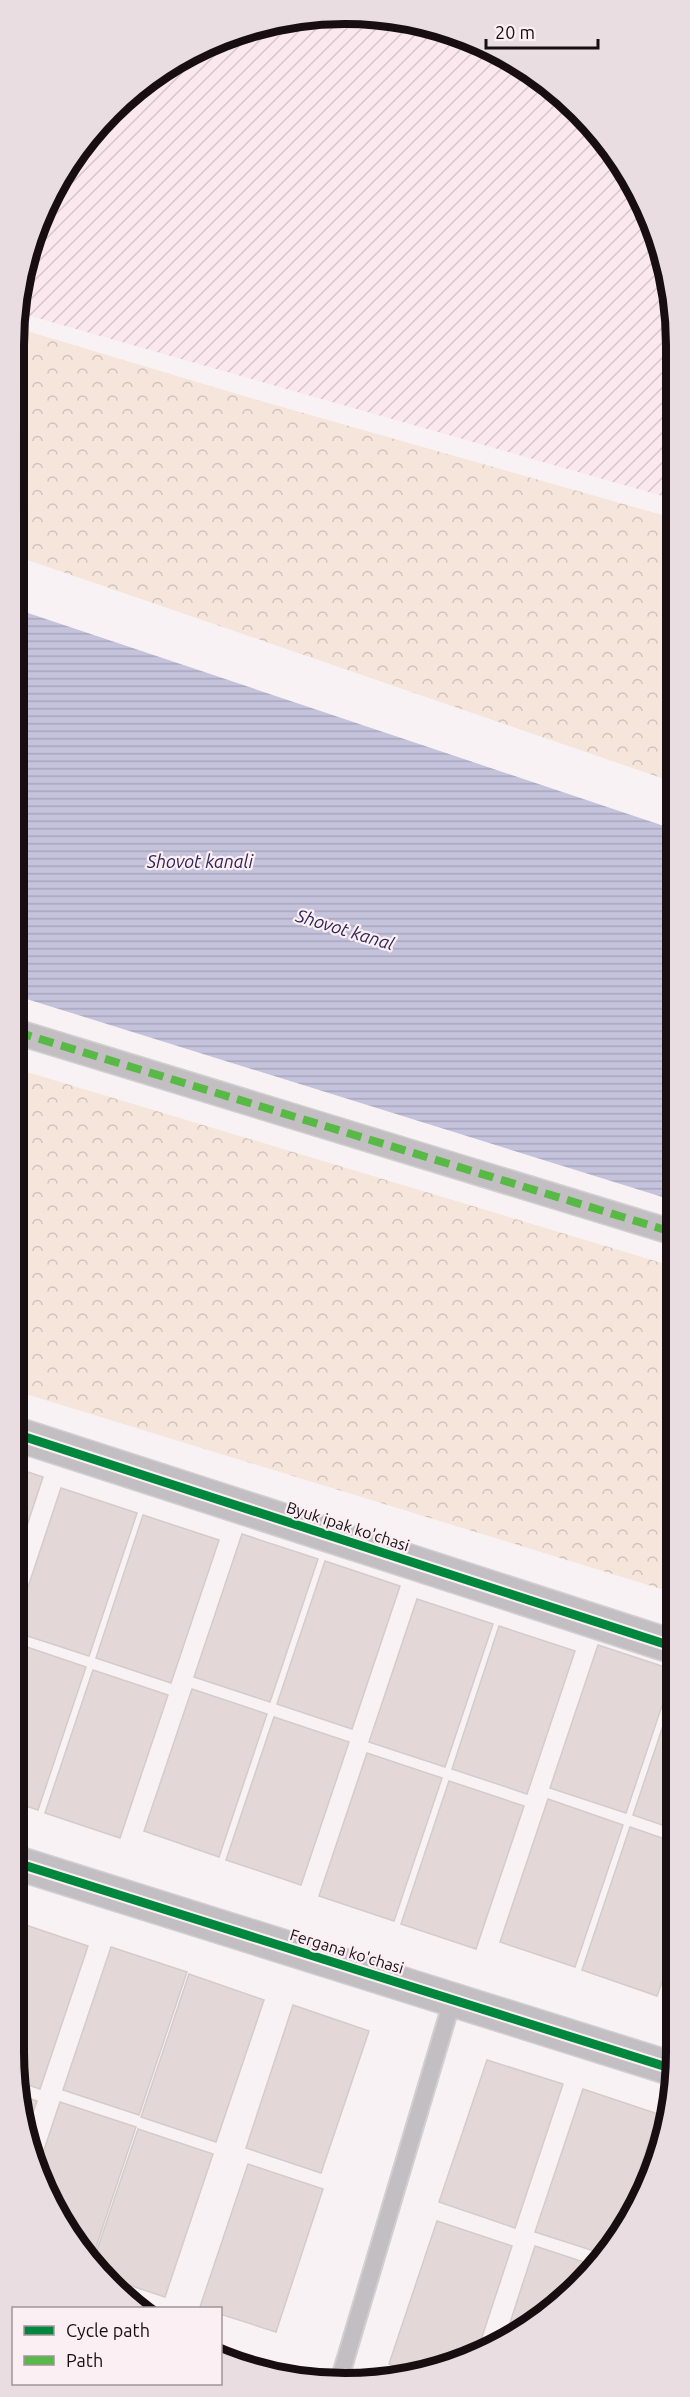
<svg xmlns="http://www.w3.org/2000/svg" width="690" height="2397" viewBox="0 0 690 2397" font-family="Ubuntu,sans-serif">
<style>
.industrial{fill:url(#industrial-furrows)}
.park{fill:url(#park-crowns)}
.water{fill:url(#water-rules)}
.building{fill:#e3d8d7;stroke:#d4cbcb;stroke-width:1.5}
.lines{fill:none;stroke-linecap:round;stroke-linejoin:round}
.service-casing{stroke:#d3ced0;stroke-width:20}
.pedestrian-casing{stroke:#d3ced0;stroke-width:27}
.minor-casing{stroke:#d3ced0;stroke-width:36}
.service{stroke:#c2bec2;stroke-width:16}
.pedestrian{stroke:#c2bec2;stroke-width:24}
.minor{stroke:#c2bec2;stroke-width:33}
.quiet{stroke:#58b947;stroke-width:8;stroke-dasharray:15 8;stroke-linecap:butt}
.cycleway-casing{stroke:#fbeff3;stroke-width:13}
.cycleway{stroke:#00873e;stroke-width:9}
.labels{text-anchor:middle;stroke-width:4.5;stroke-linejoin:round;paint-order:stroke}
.street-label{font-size:16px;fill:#180e12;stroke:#fbeff3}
.water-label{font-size:18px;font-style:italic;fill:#2e2656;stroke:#fbeff3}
.rim{fill:none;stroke:#180e12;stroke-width:8}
</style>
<defs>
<pattern id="industrial-furrows" width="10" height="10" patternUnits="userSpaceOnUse" patternTransform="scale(1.5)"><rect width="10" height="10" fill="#fbe7ee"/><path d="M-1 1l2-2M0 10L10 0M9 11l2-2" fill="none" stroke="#d6c5cb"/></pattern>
<pattern id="park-crowns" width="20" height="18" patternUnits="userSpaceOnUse" patternTransform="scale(1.5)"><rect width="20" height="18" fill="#f5e5db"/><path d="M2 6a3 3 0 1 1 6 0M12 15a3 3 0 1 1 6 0" fill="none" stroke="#d1c3bb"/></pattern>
<pattern id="water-rules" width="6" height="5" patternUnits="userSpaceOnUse" patternTransform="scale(1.5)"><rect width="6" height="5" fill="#c5c2dc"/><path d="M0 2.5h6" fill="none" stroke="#a8a6bc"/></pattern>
</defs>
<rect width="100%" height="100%" fill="#f8f2f4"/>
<!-- industrial -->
<path class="industrial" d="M280,20H409L492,48L580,111L642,199L674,302L673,499L20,313V281L69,161L161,70Z"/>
<!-- park -->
<path class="park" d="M20,329L247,397L673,518V782L19,557Z
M17,1069L672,1266L671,1592L16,1391Z"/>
<!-- water -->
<path class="water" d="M19,610L673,829L672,1200L17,996Z"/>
<!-- building -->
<path class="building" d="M16,1468L43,1477L15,1562Z
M16,1468L43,1477L15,1562Z
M61,1488L137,1513L89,1656L15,1632V1626Z
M61,1488L137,1513L89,1656L15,1632V1626Z
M143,1515L219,1540L171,1683L96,1658Z
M143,1515L219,1540L171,1683L96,1658Z
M242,1534L318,1559L270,1702L194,1677Z
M242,1534L318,1559L270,1702L194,1677Z
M325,1561L400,1586L352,1729L277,1704Z
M325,1561L400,1586L352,1729L277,1704Z
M417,1599L493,1624L445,1767L369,1742Z
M417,1599L493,1624L445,1767L369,1742Z
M499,1626L575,1651L527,1794L452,1769Z
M499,1626L575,1651L527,1794L452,1769Z
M15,1643L86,1667L38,1810L14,1802Z
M15,1643L86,1667L38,1810L14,1802Z
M598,1645L671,1669V1679L626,1813L550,1788Z
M598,1645L671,1669V1679L626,1813L550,1788Z
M93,1670L168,1695L120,1838L45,1813Z
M93,1670L168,1695L120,1838L45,1813Z
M192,1689L267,1714L219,1857L144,1831Z
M192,1689L267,1714L219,1857L144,1831Z
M671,1702V1828L633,1815Z
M671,1702V1828L633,1815Z
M274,1717L349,1742L301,1885L226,1860Z
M274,1717L349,1742L301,1885L226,1860Z
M367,1753L442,1778L394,1921L319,1896Z
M367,1753L442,1778L394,1921L319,1896Z
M449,1781L524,1806L476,1949L401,1924Z
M449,1781L524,1806L476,1949L401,1924Z
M548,1799L623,1825L575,1967L500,1942Z
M548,1799L623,1825L575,1967L500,1942Z
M630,1827L671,1841V1957L657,1996L582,1970Z
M630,1827L671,1841V1957L657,1996L582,1970Z
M14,1921L88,1946L40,2089L19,2082L14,2052Z
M111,1947L187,1972L139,2115L63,2090Z
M189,1974L264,2000L216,2142L141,2117Z
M293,2005L369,2031L321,2173L246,2148Z
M487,2060L563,2084L515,2228L439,2202Z
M583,2089L658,2114L616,2241L603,2254L535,2232Z
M22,2096L37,2101L28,2127Z
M60,2102L136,2127L91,2262L39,2179L37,2171Z
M664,2119L668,2121L643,2182Z
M138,2129L213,2154L165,2297L105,2277L92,2265Z
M248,2164L323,2189L276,2332L220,2314V2308L200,2307Z
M437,2221L512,2246L478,2349L431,2372L417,2374L389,2364Z
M535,2246L593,2265L547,2315L506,2335Z"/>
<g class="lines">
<!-- service casing -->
<g class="service-casing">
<path id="service" d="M339,2381L453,1998"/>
</g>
<!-- pedestrian casing -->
<g class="pedestrian-casing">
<path id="pedestrian" d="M17,1032L672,1232"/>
</g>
<!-- minor casing -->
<g class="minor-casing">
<path id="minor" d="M16,1434L671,1646
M14,1862L670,2068"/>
</g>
<!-- service -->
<use href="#service" class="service"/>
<!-- pedestrian -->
<use href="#pedestrian" class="pedestrian"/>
<!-- minor -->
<use href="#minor" class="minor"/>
<!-- quiet -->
<path class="quiet" d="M17,1032L672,1232"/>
<!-- cycleway casing -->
<g class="cycleway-casing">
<path id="cycleway" d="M16,1434L671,1646
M14,1862L670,2068"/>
</g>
<!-- cycleway -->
<use href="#cycleway" class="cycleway"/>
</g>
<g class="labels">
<!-- street labels -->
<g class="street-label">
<text transform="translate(348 1526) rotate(18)" y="6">Byuk ipak ko'chasi</text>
<text transform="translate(347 1951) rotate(17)" y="6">Fergana ko'chasi</text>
</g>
<!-- water labels -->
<g class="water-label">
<text x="200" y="868">Shovot kanali</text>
<text transform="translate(345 930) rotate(17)" y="6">Shovot kanal</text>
</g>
</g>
<!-- crop -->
<path d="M0 0H690V2397H0ZM345 24H345A321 321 0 0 1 666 345V2052A321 321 0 0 1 345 2373H345A321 321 0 0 1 24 2052V345A321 321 0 0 1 345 24Z" fill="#e9dde1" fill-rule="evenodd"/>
<path class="rim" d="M345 24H345A321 321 0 0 1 666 345V2052A321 321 0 0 1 345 2373H345A321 321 0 0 1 24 2052V345A321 321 0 0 1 345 24Z"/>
<!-- legend -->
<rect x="12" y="2307" width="210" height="78" fill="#fbeff3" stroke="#a09599" stroke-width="1.5"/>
<rect x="24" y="2326" width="30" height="9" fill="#00873e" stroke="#a09599" stroke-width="1.5"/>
<text x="66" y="2337" font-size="18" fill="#180e12">Cycle path</text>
<rect x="24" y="2356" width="30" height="9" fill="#58b947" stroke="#a09599" stroke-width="1.5"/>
<text x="66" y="2367" font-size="18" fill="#180e12">Path</text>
<!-- scale -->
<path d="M486 39v9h112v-9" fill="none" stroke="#180e12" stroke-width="3"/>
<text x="495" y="39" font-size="18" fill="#180e12" stroke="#fbeff3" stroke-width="4.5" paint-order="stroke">20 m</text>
</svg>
